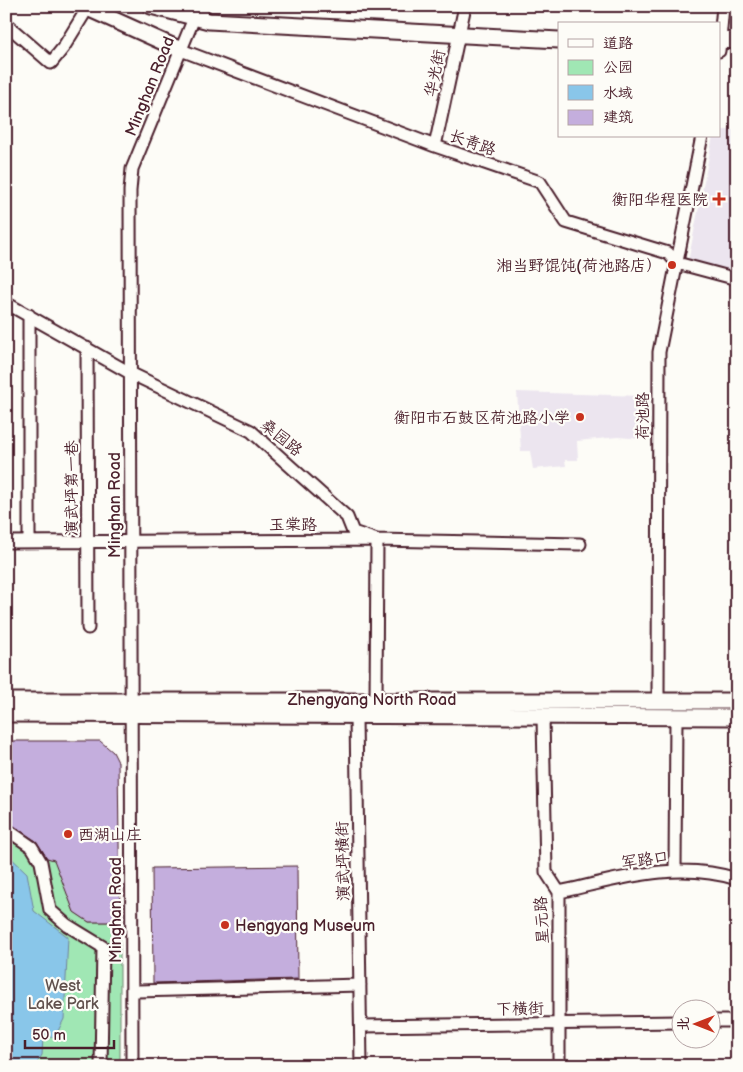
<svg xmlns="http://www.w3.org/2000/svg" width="743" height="1072" viewBox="0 0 743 1072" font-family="'Balsamiq Sans','LXGW WenKai TC',sans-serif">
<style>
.built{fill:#ece5ef}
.green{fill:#a0e7b4;stroke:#758370}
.water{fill:#89c6e9;stroke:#70839d}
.building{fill:#c4aedd;stroke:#4a1f2b}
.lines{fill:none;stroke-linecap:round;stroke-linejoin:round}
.minor-casing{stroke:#4a1f2b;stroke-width:15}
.major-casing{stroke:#4a1f2b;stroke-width:19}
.minor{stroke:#fdfcf7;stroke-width:11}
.major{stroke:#fdfcf7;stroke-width:15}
.poi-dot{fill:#c8321e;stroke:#fdfcf7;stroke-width:2}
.labels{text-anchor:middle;stroke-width:4.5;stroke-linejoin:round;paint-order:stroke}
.street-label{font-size:16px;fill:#4a1f2b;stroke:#fdfcf7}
.poi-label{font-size:16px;fill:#4a1f2b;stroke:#fdfcf7;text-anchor:end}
.park-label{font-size:16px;fill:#60514d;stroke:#fdfcf7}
</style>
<rect width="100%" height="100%" fill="#fdfcf7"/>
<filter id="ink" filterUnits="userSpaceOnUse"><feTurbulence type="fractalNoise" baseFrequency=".02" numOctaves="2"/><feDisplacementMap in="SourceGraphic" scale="10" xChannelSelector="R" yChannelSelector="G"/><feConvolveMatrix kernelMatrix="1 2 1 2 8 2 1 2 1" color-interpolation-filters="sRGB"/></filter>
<g filter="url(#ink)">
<!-- built -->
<path class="built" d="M719,130H737V274L688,262L713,136H719Z
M517,392L642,396V439L618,437L577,441L578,460H565L566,466L533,469L530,451H521Z"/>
<!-- green -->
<path class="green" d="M6,826L41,856L55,860L74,912L89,922H120V1066H6Z"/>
<!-- water -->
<path class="water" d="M6,853L27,873L34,911L68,937L64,1019L55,1037H43L42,1055L35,1066H6Z"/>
<!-- building -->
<path class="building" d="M6,741H100L113,752L118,762L120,922H89L74,912L54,860L47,858L36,841L6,822Z
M297,866L298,979L153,983L152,868Z"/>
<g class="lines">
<!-- minor casing -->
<g class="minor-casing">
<path id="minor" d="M6,24L51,63L63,48L87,9
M181,50L435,146L540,182L566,222L668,253L677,263L737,279
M719,51L723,6
M435,146L465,6
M6,303L130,373L251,431L347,517L353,532L377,540L376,702
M29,315V542
M87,348L88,628
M6,542L377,540L580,544
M658,700L659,352L702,136
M356,717L361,1066
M543,717L546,872L559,892V1066
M6,829L32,847L41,862L50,910L67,925L103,947L101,1066
M675,870L676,717
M559,892C619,879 676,860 737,879
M137,991L360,985
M710,1021H737
M361,1026L680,1022
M132,1066L130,191L132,169L194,18L203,10"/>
</g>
<!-- major casing -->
<g class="major-casing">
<path id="major" d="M83,6L181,50
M151,6L209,21L559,40
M719,40L737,41
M6,701H737
M6,714L737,717"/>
</g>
<!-- minor -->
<use href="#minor" class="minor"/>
<!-- major -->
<use href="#major" class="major"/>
</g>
</g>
<!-- markers -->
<g class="poi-dot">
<path d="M716.5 191.5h5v5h5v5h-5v5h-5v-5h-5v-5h5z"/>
<circle cx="672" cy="265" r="5"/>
<circle cx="580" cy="417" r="5"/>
<circle cx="68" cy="834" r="5"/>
<circle cx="225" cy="925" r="5"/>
</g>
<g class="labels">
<!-- street labels -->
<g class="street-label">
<text transform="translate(434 73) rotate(-78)" y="6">华光街</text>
<text transform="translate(149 86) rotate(-68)" y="6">Minghan Road</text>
<text transform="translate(473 142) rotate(19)" y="6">长青路</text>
<text transform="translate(642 416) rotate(-90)" y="6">荷池路</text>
<text transform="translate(282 437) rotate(39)" y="6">桑园路</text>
<text transform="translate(71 488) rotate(-90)" y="6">演武坪第一巷</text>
<text transform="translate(114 505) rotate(-90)" y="6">Minghan Road</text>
<text x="293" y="530">玉棠路</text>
<text x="372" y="705">Zhengyang North Road</text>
<text transform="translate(645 859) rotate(-8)" y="6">军路口</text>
<text transform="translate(342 861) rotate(-91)" y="6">演武坪横街</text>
<text transform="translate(115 910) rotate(-90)" y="6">Minghan Road</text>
<text transform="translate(541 920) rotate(-93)" y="6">星元路</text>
<text transform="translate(520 1008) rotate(-1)" y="6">下横街</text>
</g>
<!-- poi labels -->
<g class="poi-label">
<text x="708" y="205">衡阳华程医院</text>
<text x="662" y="271">湘当野馄饨(荷池路店）</text>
<text x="570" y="423">衡阳市石鼓区荷池路小学</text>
<text x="78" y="840" text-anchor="start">西湖山庄</text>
<text x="235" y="931" text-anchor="start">Hengyang Museum</text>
</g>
<!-- park labels -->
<g class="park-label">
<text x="63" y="991">West<tspan x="63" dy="18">Lake Park</tspan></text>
</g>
</g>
<!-- margin -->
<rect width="743" height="1072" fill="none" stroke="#fdfcf7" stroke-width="25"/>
<rect x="12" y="12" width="718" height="1047" fill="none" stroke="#4a1f2b" stroke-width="2" filter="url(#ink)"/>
<!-- legend -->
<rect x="558" y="22" width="162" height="115" fill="#fdfcf7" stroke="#b5a4a5"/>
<rect x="568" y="39" width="25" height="8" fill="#fdfcf7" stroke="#b5a4a5"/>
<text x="603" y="48" font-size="15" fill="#4a1f2b">道路</text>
<rect x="568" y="60" width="25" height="15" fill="#a0e7b4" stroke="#b5a4a5"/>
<text x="603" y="72" font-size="15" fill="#4a1f2b">公园</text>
<rect x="568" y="85" width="25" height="15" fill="#89c6e9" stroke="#b5a4a5"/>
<text x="603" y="98" font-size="15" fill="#4a1f2b">水域</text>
<rect x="568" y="110" width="25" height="15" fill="#c4aedd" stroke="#b5a4a5"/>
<text x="603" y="122" font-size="15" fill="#4a1f2b">建筑</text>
<!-- north arrow -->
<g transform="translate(696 1024) rotate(270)"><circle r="24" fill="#fdfcf7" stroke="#b5a4a5"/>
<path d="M0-4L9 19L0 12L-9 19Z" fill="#c8321e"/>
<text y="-8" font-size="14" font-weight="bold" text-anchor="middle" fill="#4a1f2b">北</text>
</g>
<!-- scale -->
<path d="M25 1040v8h89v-8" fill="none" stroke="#4a1f2b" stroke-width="2.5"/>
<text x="32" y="1040" font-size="15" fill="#4a1f2b" stroke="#fdfcf7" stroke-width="4" paint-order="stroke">50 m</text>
</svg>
